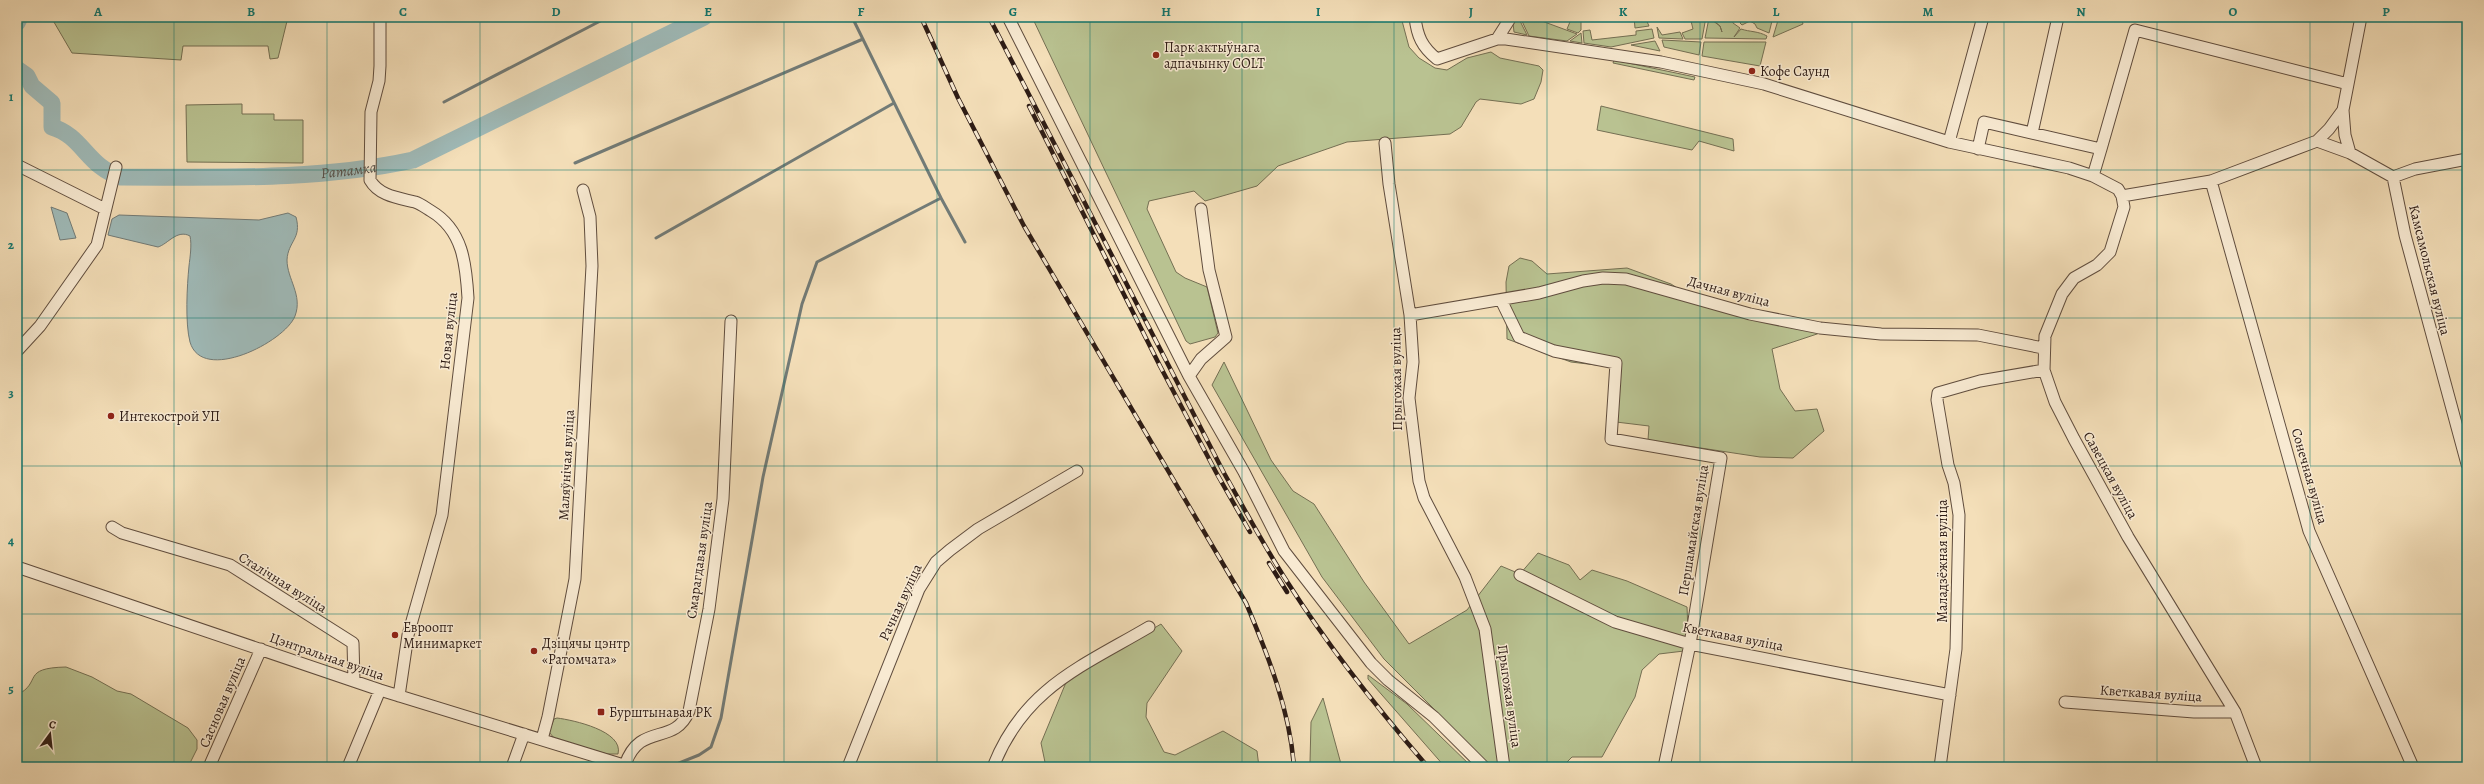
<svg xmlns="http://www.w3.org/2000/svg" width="2484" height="784" viewBox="0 0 2484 784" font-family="Alegreya,serif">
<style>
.green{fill:#b9c291;stroke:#746f53}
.water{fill:#9fbab8;stroke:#727b77}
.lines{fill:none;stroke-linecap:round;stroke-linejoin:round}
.stream{stroke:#727b77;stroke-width:3}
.river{stroke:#9fbab8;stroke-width:17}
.minor-casing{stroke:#604d3e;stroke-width:13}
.minor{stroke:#f8ead2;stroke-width:11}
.rail-casing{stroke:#2e1c15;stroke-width:4.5}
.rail{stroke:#f8ead2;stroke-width:3;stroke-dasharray:9;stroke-linecap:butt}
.grid{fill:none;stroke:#0f766e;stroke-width:1;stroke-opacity:0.55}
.poi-dot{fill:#8f2418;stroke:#f8ead2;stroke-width:1.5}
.labels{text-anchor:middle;stroke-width:3;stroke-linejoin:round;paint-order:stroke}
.poi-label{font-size:14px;fill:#2e1c15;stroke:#f8ead2;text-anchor:start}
.street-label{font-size:14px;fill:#2e1c15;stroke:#f8ead2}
.water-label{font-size:15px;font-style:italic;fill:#504b46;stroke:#f8ead2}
.neatline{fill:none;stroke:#0f766e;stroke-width:1.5}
.grid-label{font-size:13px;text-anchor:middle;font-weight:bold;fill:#0f766e}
</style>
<rect width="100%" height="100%" fill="#f4dfb9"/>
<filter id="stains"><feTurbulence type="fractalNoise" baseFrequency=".005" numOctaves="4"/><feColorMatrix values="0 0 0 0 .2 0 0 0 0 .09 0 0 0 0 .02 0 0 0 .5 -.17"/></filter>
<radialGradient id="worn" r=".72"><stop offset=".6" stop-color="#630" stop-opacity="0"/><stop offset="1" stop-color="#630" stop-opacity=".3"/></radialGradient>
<!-- green -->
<path class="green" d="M51,17H288L278,58L270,59L268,46H183L181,60L72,53Z
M1032,17H1401L1409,47L1419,58L1435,68L1447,70L1467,58L1491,52L1500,58L1539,66L1543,70L1541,82L1534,99L1521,104L1480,99L1476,102L1461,127L1450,134L1347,142L1278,166L1257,186L1205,201L1194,191L1149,201L1147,209L1176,272L1185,278L1207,287L1218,333L1215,337L1190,344L1186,341Z
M1518,17L1527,35L1514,32L1513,23Z
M1520,17H1531L1577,34L1567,41L1529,36Z
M1572,17H1581V30L1578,33L1567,29Z
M1634,17H1645L1649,26L1635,28Z
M1690,17H1706L1702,39H1685L1682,33L1693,29Z
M1709,17H1731L1733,23L1740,28L1734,37L1741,29C1750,32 1758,31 1767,36L1766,39L1705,38L1709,18L1720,26L1722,32L1720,26Z
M1743,17H1773L1769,33L1757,28L1755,24L1750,21L1742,25L1740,23Z
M1779,17H1801L1803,24L1773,37Z
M1657,27L1662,35L1680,32L1683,39L1659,38Z
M1652,29L1654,38L1611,47L1584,43L1583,31L1590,30L1592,40L1636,35V31Z
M1581,33L1582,43L1570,41Z
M1662,40L1701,42L1699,55L1664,47Z
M1655,41L1660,51L1631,45Z
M1704,42H1766L1760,66L1702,56Z
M1614,60L1695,77L1694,80L1613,63Z
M242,104V114H274V120H303V163L187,162L186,105Z
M1601,106L1733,139L1734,151L1699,141L1692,150L1597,130Z
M1520,258L1532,261L1547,274L1627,268L1671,284L1704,305L1820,333L1772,349L1780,389L1795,411L1817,409L1824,431L1793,458L1760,457L1648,440L1649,426L1616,422L1613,367L1571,362L1507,339L1506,282L1509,266Z
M1224,362L1271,460L1293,491L1314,504L1364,582L1409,644L1467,610L1501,566L1520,574L1538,553L1569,565L1580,580L1592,570L1627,581L1687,607L1688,631L1684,651L1659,654L1642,670L1635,697L1602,757H1572L1562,767H1492L1384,659L1322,577L1212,385Z
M1161,624L1182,651L1147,703L1146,717L1164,752L1175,755L1223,731L1257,751L1259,767H1046L1041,743L1067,680Z
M66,667L92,677L117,691L131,694L188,728L197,740V749L188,767H17V695C43,682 20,668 66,667Z
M1368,675L1407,704L1472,767H1445L1368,679Z
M1323,698L1341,764L1339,767H1313L1310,762L1311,722Z
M557,718C573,720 624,731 618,754H607L554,738L549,732L554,719Z"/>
<!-- water -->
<path class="water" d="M51,207L67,213L76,238L60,240Z
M288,213L296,217C302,239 288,241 287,260C287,279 303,295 295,316C285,342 202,384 190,342C185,323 187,286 189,266C190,257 192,245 190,236C177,229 168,244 158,247L112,236L108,235L112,219L119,215L259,220Z"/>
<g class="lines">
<!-- stream -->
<path class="stream" d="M444,102L608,17
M575,163L863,39
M941,198L965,242
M656,238L894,103
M669,767L699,755L711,747L721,718L763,477L802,304L817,262L941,198L852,17"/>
<!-- river -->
<g class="river">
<path d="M17,23L20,17"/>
<path id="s1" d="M17,69L27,76L32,86L52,103V127C83,136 87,167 121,177C218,177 316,181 413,160L704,17"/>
</g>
<!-- minor casing -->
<g class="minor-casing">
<path id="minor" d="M380,17V66L379,81L371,112L370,180C379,196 399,198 415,202C421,204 426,208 431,211C463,230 466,264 468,298L442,515L408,635L399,696
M1008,17L1189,376L1244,472L1284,551L1371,663L1388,680L1434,717L1484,767
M1415,17C1417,36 1422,47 1437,59L1497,39H1506L1661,62L1764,84L1949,142L2069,168L2093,176L2118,189L2122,196L2124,207L2110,252L2097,265L2074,278L2062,294L2045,336L2044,370L2055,402L2074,439L2128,537L2235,712L2256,767
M1497,39L1511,17
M2343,110L2345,135L2350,153
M2032,133L2058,17
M2317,141L2350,153L2393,177
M1949,142L1983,17
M1385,143L1389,184L1410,315L1413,362L1409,398L1419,481L1424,498L1465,577L1485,629L1504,767
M1978,149L1984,122L2101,149L2093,176
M2101,149L2135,30L2348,84
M17,165L105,209
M2393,177L2405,235L2467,464
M2393,177L2415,169L2467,159
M2211,181L2309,531L2413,767
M2122,196L2211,181L2317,141L2329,129L2343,110L2361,17
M1501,300L1519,337L1554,351L1616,363L1611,439L1721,458L1690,644L1664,767
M1410,315L1539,293L1583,281L1603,278L1626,279L1750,314L1820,328L1881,334L1978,335L2043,348
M17,351L40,326L97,245L116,167
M1189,376L1201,359L1226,337L1209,270L1201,209
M112,527L122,533L230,565L353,643L354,681
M17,567L380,690L630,767
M1520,575L1615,622L1690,644L1950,695
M2065,702L2194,712H2235
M542,739L548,717L575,579L592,266L590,217L583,190
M625,765C640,721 674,747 689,711L709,609L723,499L731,321
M209,767L261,649
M348,767L380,690
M512,767L524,734
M848,767L919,589L936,562L950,550L978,529L1077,471
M993,767C1024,688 1081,667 1149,627
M1940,767L1956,649L1959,515L1954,483L1948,465L1937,400L1938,393L1980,381L2044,370"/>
</g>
<!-- minor -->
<use href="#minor" class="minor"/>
<!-- rail casing -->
<g class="rail-casing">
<path id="rail" d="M921,17L958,98L1024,226L1246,603C1268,655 1290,711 1294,767
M989,17L1224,473C1245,510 1265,548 1288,583C1330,649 1377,708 1428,767
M1029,106L1160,366L1217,474L1250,532
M1269,563L1287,592"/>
</g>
<!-- rail -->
<use href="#rail" class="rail"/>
</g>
<!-- grid -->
<path class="grid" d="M174,17V767M327,17V767M480,17V767M632,17V767M784,17V767M937,17V767M1090,17V767M1242,17V767M1394,17V767M1547,17V767M1700,17V767M1852,17V767M2004,17V767M2157,17V767M2310,17V767M17,170H2467M17,318H2467M17,466H2467M17,614H2467"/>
<!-- markers -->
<g class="poi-dot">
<circle cx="1156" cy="55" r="4"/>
<circle cx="1752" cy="71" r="4"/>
<circle cx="111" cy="416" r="4"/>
<circle cx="395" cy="635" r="4"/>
<circle cx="534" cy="651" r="4"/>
<rect x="597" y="708" width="8" height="8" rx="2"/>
</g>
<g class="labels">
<!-- poi labels -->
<g class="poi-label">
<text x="1164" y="52">Парк актыўнага<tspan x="1164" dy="16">адпачынку COLT</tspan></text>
<text x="1760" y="76">Кофе Саунд</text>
<text x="119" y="421">Интекострой УП</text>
<text x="403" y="632">Евроопт<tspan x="403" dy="16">Минимаркет</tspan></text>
<text x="542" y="648">Дзіцячы цэнтр<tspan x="542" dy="16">«Ратомчата»</tspan></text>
<text x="609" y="717">Бурштынавая РК</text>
</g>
<!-- street labels -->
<g class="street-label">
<text transform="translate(2430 270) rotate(76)" y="5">Камсамольская вуліца</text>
<text transform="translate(1729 291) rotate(15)" y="5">Дачная вуліца</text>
<text transform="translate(448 331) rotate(-84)" y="5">Новая вуліца</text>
<text transform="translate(1396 379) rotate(-91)" y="5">Прыгожая вуліца</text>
<text transform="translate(566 465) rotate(-87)" y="5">Маляўнічая вуліца</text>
<text transform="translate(2111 475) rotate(61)" y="5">Савецкая вуліца</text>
<text transform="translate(2310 476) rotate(74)" y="5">Сонечная вуліца</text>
<text transform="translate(1693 530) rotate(-81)" y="5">Першамайская вуліца</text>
<text transform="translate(699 560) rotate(-82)" y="5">Смарагдавая вуліца</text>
<text transform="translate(1942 561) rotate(-90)" y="5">Маладзёжная вуліца</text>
<text transform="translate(283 582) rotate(32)" y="5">Сталічная вуліца</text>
<text transform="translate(900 602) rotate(-65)" y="5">Рачная вуліца</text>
<text transform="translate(1733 636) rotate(11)" y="5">Кветкавая вуліца</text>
<text transform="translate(327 656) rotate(19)" y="5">Цэнтральная вуліца</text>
<text transform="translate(2151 693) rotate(4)" y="5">Кветкавая вуліца</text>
<text transform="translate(1510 696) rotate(82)" y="5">Прыгожая вуліца</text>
<text transform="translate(222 702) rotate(-67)" y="5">Сасновая вуліца</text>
</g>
<!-- water labels -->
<g class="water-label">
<text dy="5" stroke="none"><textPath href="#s1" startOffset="388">Ратамка</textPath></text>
</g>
</g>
<!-- margin -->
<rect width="2484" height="784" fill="none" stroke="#f4dfb9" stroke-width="44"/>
<!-- north arrow -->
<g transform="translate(50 734) rotate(15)" stroke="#f8ead2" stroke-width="3" paint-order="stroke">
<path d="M0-3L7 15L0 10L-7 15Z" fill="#2e1c15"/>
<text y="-6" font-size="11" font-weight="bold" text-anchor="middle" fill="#2e1c15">С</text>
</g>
<rect x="22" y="22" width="2440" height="740" class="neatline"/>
<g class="grid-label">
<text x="98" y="16">A</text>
<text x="251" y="16">B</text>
<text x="403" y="16">C</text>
<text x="556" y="16">D</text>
<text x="708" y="16">E</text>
<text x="861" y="16">F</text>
<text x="1013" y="16">G</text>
<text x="1166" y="16">H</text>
<text x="1318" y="16">I</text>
<text x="1471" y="16">J</text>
<text x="1623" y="16">K</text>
<text x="1776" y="16">L</text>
<text x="1928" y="16">M</text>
<text x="2081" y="16">N</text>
<text x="2233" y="16">O</text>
<text x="2386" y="16">P</text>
<text x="11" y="101">1</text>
<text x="11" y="249">2</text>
<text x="11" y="397">3</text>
<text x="11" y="545">4</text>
<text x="11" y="693">5</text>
</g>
<rect width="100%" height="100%" filter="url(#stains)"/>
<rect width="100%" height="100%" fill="url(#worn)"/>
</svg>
